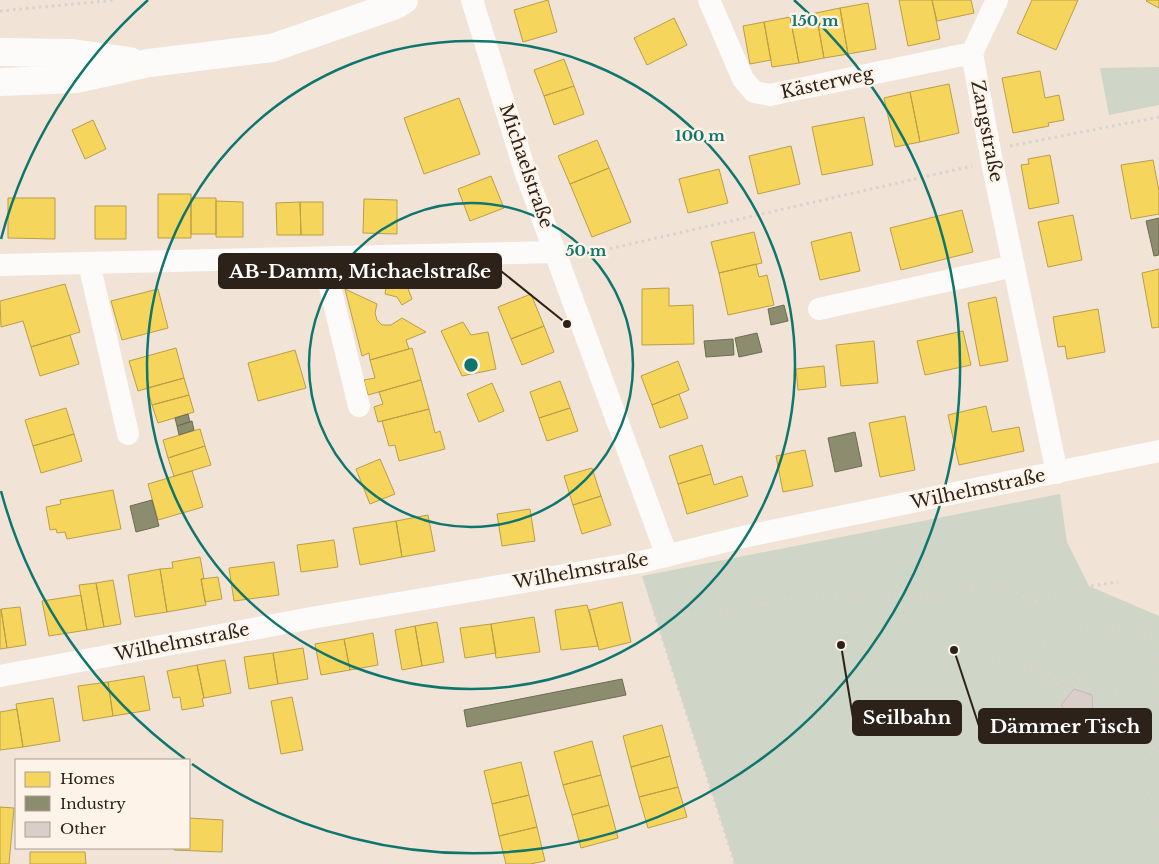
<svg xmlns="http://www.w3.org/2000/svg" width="1159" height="864" viewBox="0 0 1159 864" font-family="'Libre Baskerville',serif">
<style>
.green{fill:#cfd5c7}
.homes{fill:#f6d55c;stroke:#b99f48}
.industry{fill:#8c8c6e;stroke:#6f6c54}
.building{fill:#daceca;stroke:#c6b9b6}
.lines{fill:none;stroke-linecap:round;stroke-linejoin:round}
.path{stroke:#d8d3cf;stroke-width:3;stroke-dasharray:2.5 4;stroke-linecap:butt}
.minor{stroke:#fdfbf9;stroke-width:22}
.secondary{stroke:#fdfbf9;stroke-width:28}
.ring{fill:none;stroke:#0f766e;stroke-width:2.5}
.labels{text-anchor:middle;stroke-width:5;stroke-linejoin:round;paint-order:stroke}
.street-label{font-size:18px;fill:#2c2219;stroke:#fef3e9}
.centre{fill:#0f766e;stroke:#fef3e9;stroke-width:2.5}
.ring-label{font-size:15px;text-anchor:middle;font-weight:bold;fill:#0f766e;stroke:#fef3e9;stroke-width:5;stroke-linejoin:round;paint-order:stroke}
.leader{fill:none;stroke:#2c2219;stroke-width:2}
.callout-dot{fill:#2c2219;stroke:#fef3e9;stroke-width:2}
.callout{fill:#2c2219;stroke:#2c2219;stroke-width:2}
.callout-label{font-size:19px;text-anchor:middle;font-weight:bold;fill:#fff}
</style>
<rect width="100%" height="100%" fill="#f1e3d6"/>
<!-- green -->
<path class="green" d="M1159,67V105L1109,115L1100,68Z
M1060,494L1067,542L1089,586L1159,616V864H735L642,576Z"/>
<!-- homes -->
<path class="homes" d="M548,0L557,32L523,42L514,10Z
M899,0H932L940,39L908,46Z
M932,0H971L974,13L937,21Z
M1032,0H1078L1056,50L1017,33Z
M1147,0H1159V8L1146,1Z
M868,3L876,49L848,54L840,8Z
M840,8L848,54L824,58L816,13Z
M816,13L824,58L799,63L790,17Z
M790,17L799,63L772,67L764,22Z
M674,18L687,45L647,65L634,38Z
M764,22L771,60L750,64L743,26Z
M564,59L574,86L544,96L534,70Z
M1040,71L1045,98L1059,95L1064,120L1048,123L1049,126L1013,133L1002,78Z
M949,84L959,133L920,142L910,92Z
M574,86L584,114L554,125L544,96Z
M910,92L920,142L895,147L884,98Z
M459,98L480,154L424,174L404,118Z
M864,117L873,165L822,175L812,127Z
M93,120L106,149L85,159L72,130Z
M597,140L609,168L570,184L558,156Z
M791,146L800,184L758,194L749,156Z
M1050,155L1059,203L1029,209L1021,165L1029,164L1028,159Z
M1153,160L1159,191V214L1131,219L1121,165Z
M609,168L631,222L592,237L570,184Z
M719,169L728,203L688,213L679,179Z
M491,176L504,208L470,221L458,189Z
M158,194H191V238H158Z
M8,198H55V239L8,238Z
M191,198H216V234H191Z
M364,199L397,200V234L363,233Z
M216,201L243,202V237H216Z
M300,202H323V235H301Z
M300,202L301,235H277L276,203Z
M95,206H126V239H95Z
M962,210L973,252L901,270L890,228Z
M1073,215L1082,260L1048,267L1038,222Z
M754,232L762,263L719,273L711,242Z
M851,232L860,271L820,280L811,242Z
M756,264L759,277L767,275L774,305L728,315L719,273Z
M1159,269V327L1152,328L1142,273Z
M387,281H405L412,299L402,305L397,297L385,294Z
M65,284L80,332L31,347L23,321L1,327L0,301Z
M669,288V306L693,305L694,344L642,345V289Z
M158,289L168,328L122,340L111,301Z
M345,289L377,304L375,313L377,320L382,325H391L402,318L426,332L406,340L409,349L370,360L369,353L362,356Z
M531,294L544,326L511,339L498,307Z
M996,297L1008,361L980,366L968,303Z
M1098,309L1105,352L1067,359L1065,346L1058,347L1053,317Z
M463,322L471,335L488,332L496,369L462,376L441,331Z
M544,326L554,352L522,365L511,339Z
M963,331L971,365L925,375L917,341Z
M70,335L79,364L40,376L31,347Z
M874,341L878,383L841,386L836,345Z
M176,348L184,378L138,391L129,361Z
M412,348L421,380L368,395L364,380L375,378L370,360Z
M295,350L306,388L258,401L248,363Z
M678,361L689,390L652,405L641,376Z
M824,366L826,387L798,390L796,369Z
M184,378L189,395L152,405L147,388Z
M421,380L429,409L378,422L374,407L383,404L379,392Z
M560,381L570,408L539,418L530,392Z
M492,383L504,411L479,422L467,394Z
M679,394L688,418L660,428L652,405Z
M189,395L194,412L158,423L152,405Z
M986,406L992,432L1019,427L1024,451L959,465L948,415Z
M66,408L74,434L33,446L25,420Z
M570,408L578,431L547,441L539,418Z
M429,409L435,433L440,431L445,449L399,461L395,445L389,446L382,421Z
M905,416L915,470L880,477L869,423Z
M200,429L205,446L168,458L163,440Z
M74,434L82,461L41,473L33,446Z
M702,445L711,474L678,484L669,456Z
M205,446L211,465L174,476L168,458Z
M805,450L813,486L783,492L776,456Z
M380,459L395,494L370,504L356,469Z
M592,468L601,496L573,505L564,476Z
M192,471L203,507L158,520L148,484Z
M711,474L714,485L742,476L748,496L687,514L678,484Z
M113,490L121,529L67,539L65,532L57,533L56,529L50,530L46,507L61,504L60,500Z
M601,496L611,525L582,534L573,505Z
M530,509L535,541L502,546L497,514Z
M428,515L435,551L402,557L396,521Z
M396,521L402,557L360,565L353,528Z
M334,540L338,567L301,572L297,545Z
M200,557L204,579H201L206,605L167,612L160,569L173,568L172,562Z
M274,562L279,595L234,601L229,568Z
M160,569L167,612L135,617L128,575Z
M218,577L222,599L205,602L201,579Z
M113,580L121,624L104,627L96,583Z
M96,583L104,627L87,630L79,585Z
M81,595L87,630L49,636L42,601Z
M622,602L631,642L599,650L589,610Z
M587,605L598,646L561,650L555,610Z
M20,607L26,645L7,648L1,609Z
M1,609L7,648L0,649V610Z
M534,617L540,652L496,658L491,624Z
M437,622L444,662L422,666L415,626Z
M491,624L496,653L465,658L460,628Z
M415,626L422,666L402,670L395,630Z
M373,633L378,665L350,670L344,639Z
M344,639L350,670L321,675L315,644Z
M303,648L308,679L278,684L273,653Z
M273,653L278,684L249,689L244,657Z
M225,660L231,693L204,698L197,665Z
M197,665L204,698L202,699L204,706L182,710L180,697L173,698L167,671Z
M144,676L150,710L113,716L108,682Z
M108,682L113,716L83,721L78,686Z
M292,697L303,750L281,754L271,701Z
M53,698L60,741L23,747L16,704Z
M17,709L23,747L0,750V712Z
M662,725L670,756L631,767L623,736Z
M592,741L601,775L563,785L554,752Z
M670,756L678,787L639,797L631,767Z
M521,762L529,795L492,804L484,771Z
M601,775L609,805L572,815L563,785Z
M678,787L687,817L648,828L639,797Z
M529,795L537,827L499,836L492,804Z
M609,805L618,838L581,848L572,815Z
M0,807L14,808L9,864H0Z
M189,818L223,820L222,852L174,850V848H189Z
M537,827L545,861L530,864H506L499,836Z
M30,852H85L86,864H30Z"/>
<!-- industry -->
<path class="industry" d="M1159,218V255L1154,256L1146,221Z
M784,305L788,321L771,325L768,309Z
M757,333L762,352L739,357L735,338Z
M733,339L734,355L706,357L704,341Z
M188,414L190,422L177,426L175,418Z
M192,421L194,430L179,435L177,426Z
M855,432L862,466L835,472L828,438Z
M152,500L159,526L136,532L130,506Z
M622,679L626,695L467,727L464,710Z"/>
<!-- building -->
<path class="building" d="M1074,689L1092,695L1093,715L1073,721L1061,705Z"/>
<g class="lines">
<!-- path -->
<path class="path" d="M0,11L116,0
M1010,146L1159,117
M578,252L591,253L972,166
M942,517L974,590
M753,558L765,605
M646,582L655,615L735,864
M935,594L955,650L1052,675
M1035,602L1052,675L1059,688L1080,678L1159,703
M1035,602L1089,586L1118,582
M655,615H712L765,605L793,598L935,594L1005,588L1035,602L1073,624L1159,636
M1159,653L1155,670L1159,680
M1059 705a19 19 0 1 1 38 0a19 19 0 1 1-38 0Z
M1159,743L1138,768L1159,821"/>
<!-- minor -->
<path class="minor" d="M472,0L525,171L667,556
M709,0L743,79L754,92L770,95L972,53
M997,0L972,53L992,162L1057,473
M323,258L359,406
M89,263L128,434
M0,265L556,252
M819,309L1014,266
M0,676L317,617L641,562L747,536L1159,451"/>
<!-- secondary -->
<path class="secondary" d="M0,52L72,53L130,61
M0,82L76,79L149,63L272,48L396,5L404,0"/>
</g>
<!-- distance rings -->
<g class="ring">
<circle cx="471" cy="365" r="162"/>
<circle cx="471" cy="365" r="324"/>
<path d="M185 759A487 487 0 0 1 1 491M1 239A487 487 0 0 1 148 0M794 0A487 487 0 0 1 192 764"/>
</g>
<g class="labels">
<!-- street labels -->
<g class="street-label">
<text transform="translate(827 83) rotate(-12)" y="6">Kästerweg</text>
<text transform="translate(987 131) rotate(79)" y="6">Zangstraße</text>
<text transform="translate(526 166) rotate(71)" y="6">Michaelstraße</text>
<text transform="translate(978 489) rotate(-12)" y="6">Wilhelmstraße</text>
<text transform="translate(581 571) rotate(-10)" y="6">Wilhelmstraße</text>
<text transform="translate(182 642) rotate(-11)" y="6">Wilhelmstraße</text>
</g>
</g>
<circle cx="471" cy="365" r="8" class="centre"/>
<g class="ring-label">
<text x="815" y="26">150 m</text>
<text x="700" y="141">100 m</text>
<text x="586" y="256">50 m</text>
</g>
<!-- callouts -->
<path class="leader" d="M567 324L501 271M841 645L853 718M954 650L979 726"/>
<g class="callout-dot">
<circle cx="567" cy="324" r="5"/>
<circle cx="841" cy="645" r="5"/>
<circle cx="954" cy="650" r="5"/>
</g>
<g class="callout">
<rect x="219" y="254" width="282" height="34" rx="5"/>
<rect x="853" y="701" width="108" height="34" rx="5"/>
<rect x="979" y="709" width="172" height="34" rx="5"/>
</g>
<g class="callout-label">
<text x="360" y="278">AB-Damm, Michaelstraße</text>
<text x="907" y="724">Seilbahn</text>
<text x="1065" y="733">Dämmer Tisch</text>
</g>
<!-- legend -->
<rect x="15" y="759" width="175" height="90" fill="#fef3e9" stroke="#aa9f96"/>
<rect x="25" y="772" width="25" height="15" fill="#f6d55c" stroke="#aa9f96"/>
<text x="60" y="784" font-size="15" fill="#2c2219">Homes</text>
<rect x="25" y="796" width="25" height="15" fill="#8c8c6e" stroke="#aa9f96"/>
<text x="60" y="809" font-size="15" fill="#2c2219">Industry</text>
<rect x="25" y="822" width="25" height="15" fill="#daceca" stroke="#aa9f96"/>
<text x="60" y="834" font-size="15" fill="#2c2219">Other</text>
</svg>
